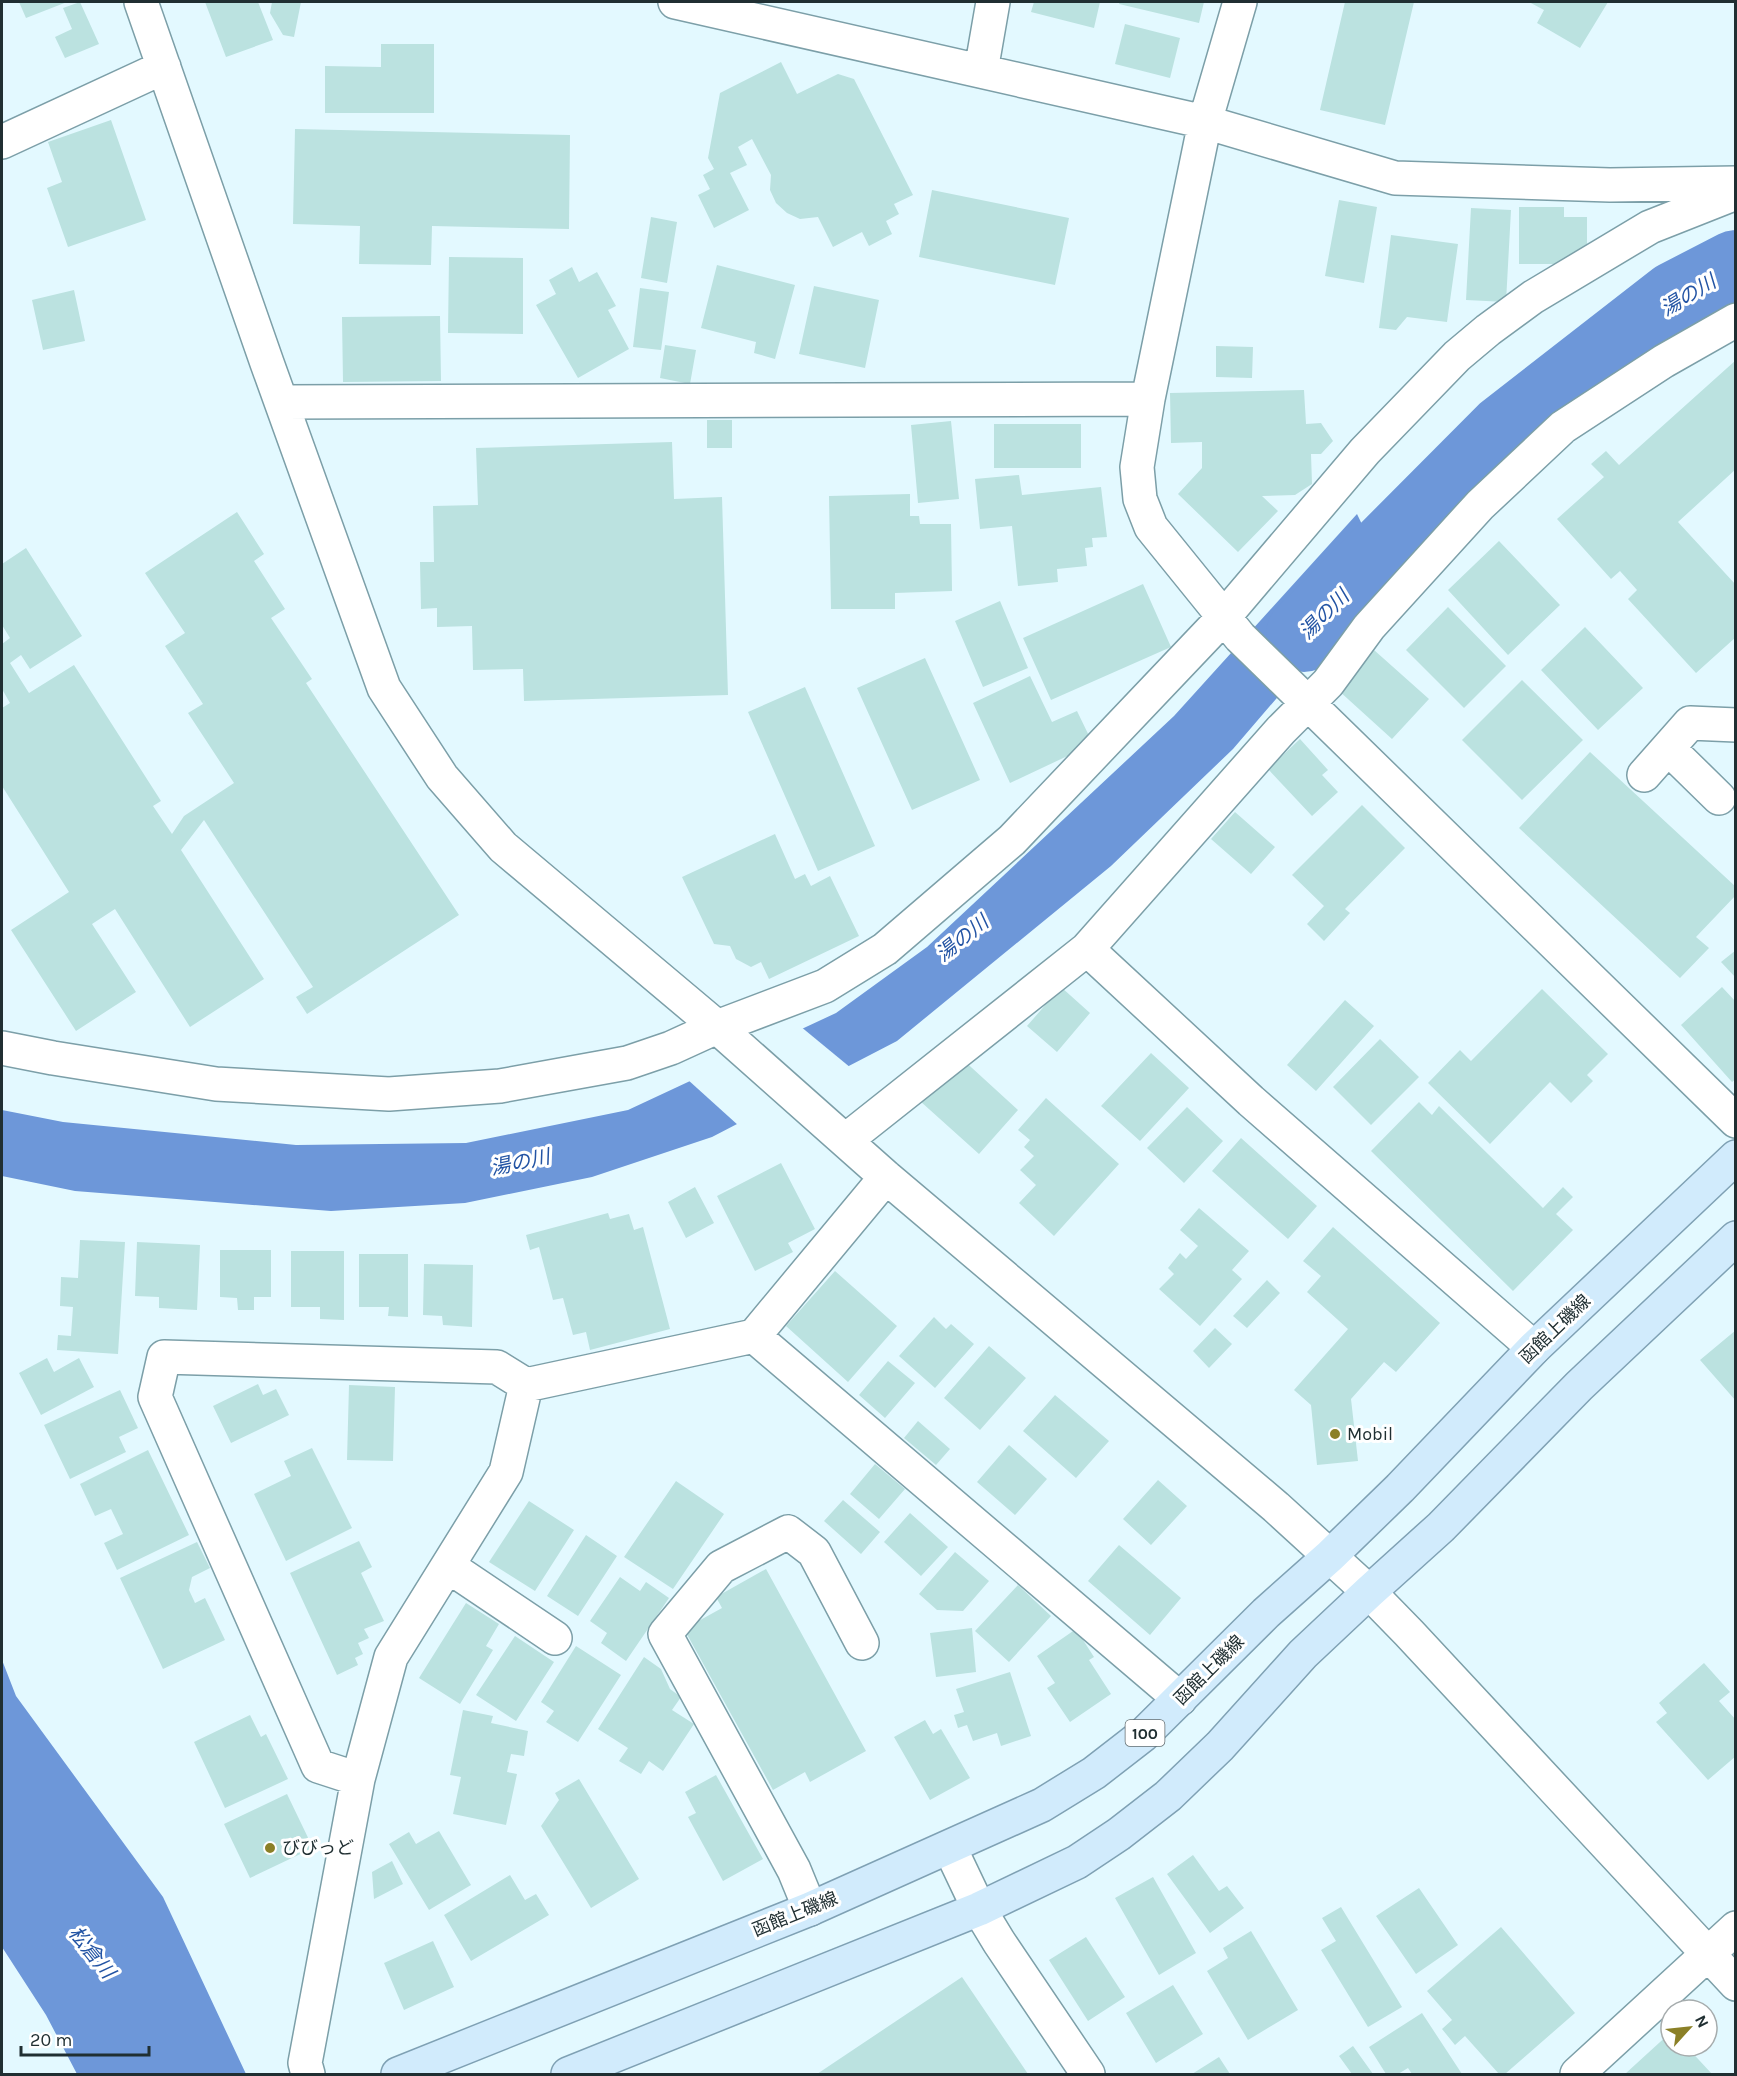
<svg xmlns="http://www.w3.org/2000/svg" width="1737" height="2076" viewBox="0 0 1737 2076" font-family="Karla,'Noto Sans JP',sans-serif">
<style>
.water{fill:#6d97d9}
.pier{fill:#e3f9ff}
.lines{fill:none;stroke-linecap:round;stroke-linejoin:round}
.river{stroke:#6d97d9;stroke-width:76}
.building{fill:#bbe2e0}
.minor-casing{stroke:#7c9fa8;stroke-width:36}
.major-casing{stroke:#7fa1b4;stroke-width:36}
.minor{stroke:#fff;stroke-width:33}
.major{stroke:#d1ebfc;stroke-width:33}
.poi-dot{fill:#8b8027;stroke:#fff;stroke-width:2}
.labels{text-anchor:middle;stroke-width:6;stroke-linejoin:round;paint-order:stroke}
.shield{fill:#fff;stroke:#636d70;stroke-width:1.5}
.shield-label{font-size:16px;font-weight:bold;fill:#202f32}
.street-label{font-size:18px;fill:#202f32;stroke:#fff}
.poi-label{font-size:18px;fill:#202f32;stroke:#fff;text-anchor:start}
.water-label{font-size:20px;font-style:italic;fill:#2354a4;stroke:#fff}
</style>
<rect width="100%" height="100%" fill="#e3f9ff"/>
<!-- water -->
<path class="water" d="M1357,514L1385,572L1233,749L1111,866L897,1041L712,1137L592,1177L465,1203L331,1211L75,1191L2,1176V1110L63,1122L296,1145L466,1143L628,1110L836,1013L927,947L1174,716Z
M2,1660L16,1696L163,1897L246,2074H77L46,2015L2,1947Z"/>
<!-- pier -->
<path class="pier" d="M800,1026L851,1068L739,1126L687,1079Z"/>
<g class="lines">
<!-- river -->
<path class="river" d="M1304,634L1505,432L1676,299L1736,268"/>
</g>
<!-- building -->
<path class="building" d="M19,2H67L26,18Z
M80,2L99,44L65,58L55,37L72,29L63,8Z
M205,2H258L273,40L226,57Z
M272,2H301L294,37L283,35L270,13Z
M1034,2H1100L1094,28L1031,12Z
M1120,2H1204L1199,23L1119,4Z
M1345,2H1414L1385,125L1320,110Z
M1529,2H1608L1580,48L1537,23L1544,10Z
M1125,24L1180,38L1170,78L1115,64Z
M381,44H434V113H325V66L381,67Z
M781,62L797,94L838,74L854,79L913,195L894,204L899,214L886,221L892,234L869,246L862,232L833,247L818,217L800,219L787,213L776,203L770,190L771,175L752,139L738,147L747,165L730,173L749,210L714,228L698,195L710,189L703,175L714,169L708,158L720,93Z
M111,120L146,220L68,247L47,188L62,182L48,142Z
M295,129L570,135L569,229L432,226L431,265L359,264L360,226L293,224Z
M932,190L1069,218L1055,285L919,257Z
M1339,200L1377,207L1364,283L1325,276Z
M1519,207H1564V217H1587V244L1559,264H1519Z
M1471,208L1511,210L1506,302L1466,300Z
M651,217L677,222L667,283L641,278Z
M1391,235L1458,244L1447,322L1407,317L1396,330L1379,328Z
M449,257L523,258V334L448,333Z
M717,265L795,285L775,359L754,353L756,342L701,328Z
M572,267L579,282L597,272L616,306L608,310L629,349L578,378L536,305L556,294L549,280Z
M814,286L879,300L865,368L799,354Z
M640,288L669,292L661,350L633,347Z
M74,290L85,341L43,350L32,300Z
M440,316L441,381L343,382L342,317Z
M665,345L696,350L690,384L660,378Z
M1216,346L1253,347L1252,378L1216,377Z
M1736,360V469L1678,522L1736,585V637L1696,673L1628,599L1637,590L1620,571L1611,579L1557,519L1604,477L1591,464L1606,451L1619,465Z
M1304,390L1306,424L1321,423L1333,441L1321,454H1311L1312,484L1295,495L1262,496L1278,511L1238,552L1178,494L1202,468V442L1171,443L1170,393Z
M707,420H732V448H707Z
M951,421L959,499L918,503L911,425Z
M994,424H1081V468H994Z
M672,442L674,499L722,497L728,695L524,701L523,669L473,670L472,626L437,627V608L421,609L420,562H434L433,506L478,505L476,448Z
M1019,475L1022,495L1101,487L1107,537L1092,538L1093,547L1085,548L1087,566L1057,569L1058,582L1018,586L1012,526L980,529L975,479Z
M910,494V516H919L920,524H951L952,591L895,593V609H831L829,496Z
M237,512L264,554L254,561L285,609L271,618L312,679L306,683L459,915L307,1014L296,997L313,987L204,820L181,850L264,979L190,1027L115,909L92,924L136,992L76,1031L11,930L69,892L2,786V708L10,703L2,689V644L10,638L2,625V564L26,548L82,636L30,669L21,655L10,663L29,693L74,665L161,801L153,806L172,834L184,816L234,783L188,713L203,704L165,646L185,633L145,573Z
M1499,541L1560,605L1508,655L1448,590Z
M1143,584L1171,647L1051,700L1023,638Z
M1000,601L1028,668L983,687L955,621Z
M1448,607L1506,666L1464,708L1406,650Z
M1585,627L1643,688L1598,730L1541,670Z
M1374,650L1429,699L1392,739L1338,690Z
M925,658L980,780L912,810L857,688Z
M1030,676L1052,722L1077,711L1093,744L1010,783L973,703Z
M1522,680L1583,740L1522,800L1462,740Z
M805,687L875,846L818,871L748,712Z
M1300,739L1328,770L1322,775L1338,792L1312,816L1268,769Z
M1590,752L1736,887V895L1696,937L1709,948L1680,978L1519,828Z
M1362,805L1405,848L1345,909L1350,913L1324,941L1307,924L1324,906L1292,875Z
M1235,812L1275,847L1251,874L1211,839Z
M775,834L795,879L805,874L811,886L830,876L859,936L769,979L761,962L751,967L736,959L730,946L714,944L682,877Z
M1736,950V978L1721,962Z
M1061,987L1090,1013L1057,1052L1027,1026Z
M1722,987L1736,1002V1079L1732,1082L1681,1025Z
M1542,989L1608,1054L1587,1075L1593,1081L1571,1103L1550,1082L1490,1144L1428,1083L1460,1050L1471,1061Z
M1345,1000L1374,1026L1316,1091L1287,1065Z
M1380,1039L1419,1077L1371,1125L1333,1087Z
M1151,1053L1189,1088L1140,1141L1101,1106Z
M960,1057L1018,1110L979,1154L920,1101Z
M1046,1098L1119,1164L1054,1236L1019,1203L1036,1185L1020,1170L1034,1156L1024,1147L1030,1140L1018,1130Z
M1419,1102L1432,1115L1439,1106L1543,1208L1563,1187L1573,1197L1556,1214L1573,1230L1513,1291L1371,1151Z
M1187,1107L1223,1141L1184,1183L1147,1148Z
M1241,1138L1317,1206L1288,1239L1212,1171Z
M781,1163L815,1229L788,1243L793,1252L755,1271L717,1196Z
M695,1187L714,1223L686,1238L668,1202Z
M1199,1208L1249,1251L1232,1270L1242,1279L1200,1326L1159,1289L1174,1274L1168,1268L1180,1253L1186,1259L1198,1246L1180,1230Z
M608,1213L610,1219L629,1214L634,1230L643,1227L670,1329L590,1350L586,1332L573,1335L563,1298L553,1300L539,1247L530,1250L526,1235Z
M1333,1227L1440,1323L1396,1372L1384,1362L1351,1399L1358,1461L1317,1465L1311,1405L1294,1390L1348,1329L1307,1292L1321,1276L1303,1261Z
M80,1240L125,1242L118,1354L57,1350L58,1335L71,1336L73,1307L60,1306L61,1277L78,1278Z
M137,1242L200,1245L197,1310L159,1308V1297L135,1296Z
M220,1250H271V1297H254V1310H238L237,1298L220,1297Z
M291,1251H344V1320L320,1319V1307H291Z
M359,1254H408V1317L388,1316L389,1307H359Z
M424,1264L473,1265L472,1327L443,1325L442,1316L423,1315Z
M835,1271L897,1326L848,1382L786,1326Z
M1267,1280L1280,1293L1247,1328L1233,1316Z
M934,1317L946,1329L951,1324L974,1344L935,1388L899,1356Z
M1215,1328L1232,1344L1209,1368L1193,1351Z
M1736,1330V1401L1700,1360Z
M989,1346L1026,1378L980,1430L944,1398Z
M47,1358L54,1372L79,1358L94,1387L41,1415L19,1373Z
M888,1361L915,1383L885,1418L859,1395Z
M258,1384L263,1395L276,1389L289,1415L231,1443L213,1406Z
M349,1385L395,1387L393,1461L347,1460Z
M120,1390L138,1428L119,1437L126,1452L70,1479L44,1425Z
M1055,1395L1109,1441L1076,1478L1023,1431Z
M918,1421L950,1449L936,1465L904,1438Z
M1009,1445L1047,1479L1015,1515L977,1482Z
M312,1448L352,1528L286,1561L254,1494L291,1476L284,1461Z
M148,1450L189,1535L117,1570L104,1543L123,1534L111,1509L95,1516L80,1484Z
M875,1464L905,1489L879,1519L850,1494Z
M1158,1480L1187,1506L1151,1545L1123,1519Z
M676,1481L724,1514L673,1589L624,1557Z
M843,1500L880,1532L861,1554L824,1521Z
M529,1501L574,1530L535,1591L489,1562Z
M910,1513L948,1547L921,1576L884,1542Z
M586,1535L617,1556L578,1616L547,1596Z
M359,1541L372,1567L361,1573L384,1621L364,1629L369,1638L358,1643L363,1654L355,1658L358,1665L337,1675L290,1573Z
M197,1542L210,1568L192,1577L189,1590L195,1603L205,1598L225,1640L163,1669L120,1578Z
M1119,1545L1181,1598L1150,1635L1088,1581Z
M955,1552L989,1581L963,1611L937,1610L919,1594Z
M766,1569L866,1751L810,1782L805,1772L773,1790L684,1629L722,1608L716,1597Z
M620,1577L640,1591L646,1582L669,1598L626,1661L601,1643L607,1633L590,1621Z
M1018,1585L1051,1616L1009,1662L975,1631Z
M466,1603L499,1624L486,1646L493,1650L460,1704L419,1678Z
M972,1628L976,1672L936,1677L930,1633Z
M1076,1629L1094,1657L1089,1660L1111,1694L1070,1722L1047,1688L1055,1683L1037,1656Z
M515,1636L554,1662L516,1721L476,1695Z
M576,1646L621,1675L578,1742L546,1722L554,1711L541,1702Z
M644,1657L661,1669L670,1689L681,1697L672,1710L694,1724L663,1771L649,1761L641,1774L619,1761L628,1748L598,1729Z
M1704,1663L1730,1692L1719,1701L1736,1720V1756L1708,1780L1656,1722L1667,1713L1659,1703Z
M1010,1672L1031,1736L1001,1746L997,1733L973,1741L967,1725L958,1728L954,1715L964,1712L956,1689Z
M463,1710L493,1716L491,1723L528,1731L524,1756L511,1754L507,1772L517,1774L506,1825L453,1814L461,1777L450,1775Z
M250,1715L261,1737L266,1734L288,1779L225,1808L194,1742Z
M925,1720L933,1734L941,1729L970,1778L930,1800L894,1737Z
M716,1775L763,1859L723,1881L688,1817L696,1813L685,1792Z
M579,1779L639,1879L591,1908L541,1826L559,1800L555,1793Z
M287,1794L313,1848L250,1878L224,1824Z
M439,1831L471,1885L429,1910L389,1844L409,1832L416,1844Z
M1193,1855L1219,1891L1227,1886L1244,1908L1210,1933L1167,1874Z
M392,1861L403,1884L374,1899L372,1872Z
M510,1875L525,1900L536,1894L549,1915L471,1961L444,1915Z
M1153,1877L1196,1953L1159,1975L1115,1898Z
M1419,1888L1458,1945L1416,1974L1376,1916Z
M1341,1907L1402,2007L1368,2027L1321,1950L1336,1941L1322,1918Z
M1501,1927L1575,2013L1505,2074H1499L1465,2036L1455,2045L1442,2029L1452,2020L1427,1991Z
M1251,1931L1298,2010L1248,2040L1207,1971L1228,1958L1223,1948Z
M1086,1937L1125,1997L1088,2021L1049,1960Z
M433,1941L454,1987L404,2010L384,1963Z
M962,1977L1028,2074H817Z
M1173,1985L1203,2034L1156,2063L1126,2013Z
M1422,2013L1462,2074H1412L1408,2068L1398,2074H1386L1369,2047Z
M1671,2032V2046H1686L1712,2074H1625Z
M1353,2046L1373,2074H1352L1339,2056Z
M1219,2057L1230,2074H1192Z"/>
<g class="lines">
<!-- minor casing -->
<g class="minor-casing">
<path id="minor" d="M141,2L267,363L384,688L442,777L503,847L717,1027L886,1177L1276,1507L1369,1592L1409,1633L1736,1984
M675,2L1205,122L1395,178L1610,185L1736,183
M1240,2L1205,122L1148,399L1137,467L1140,499L1151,527L1240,637L1736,1121
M981,71L993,2
M2,142L164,67
M282,402L1148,399
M1668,748L1719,798
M1644,775L1690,723L1736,725
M1087,949L1251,1101L1534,1348
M2,1048L53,1058L216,1084L389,1094L500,1086L627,1063L671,1048L717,1027L825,986L885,949L1012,840L1223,618L1365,451L1457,356L1488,330L1533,297L1650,227L1736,193
M846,1140L1087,949L1281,730L1328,683L1369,627L1480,505L1563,427L1664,361L1736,320
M754,1336L1180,1699
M448,1566L555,1638
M358,1779L318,1766L155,1397L164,1357L497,1367L526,1385
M950,1848L979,1909L999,1942L1088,2074
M810,1909L794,1870L665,1634L721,1567L788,1532L814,1552L862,1643
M308,2074L305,2063L358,1779L391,1657L506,1472L526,1385L754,1336L886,1177
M1577,2074L1736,1928"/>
</g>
<!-- major casing -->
<g class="major-casing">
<path id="major" d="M398,2074L810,1909L1042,1805L1094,1773L1143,1735L1266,1613L1330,1556L1400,1488L1534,1348L1736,1157
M568,2074L979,1909L1077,1862L1119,1834L1168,1796L1220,1746L1303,1654L1369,1592L1441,1527L1579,1386L1736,1238"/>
</g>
<!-- minor -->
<use href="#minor" class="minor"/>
<!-- major -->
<use href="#major" class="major"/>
</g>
<!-- markers -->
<g class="poi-dot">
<circle cx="1335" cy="1434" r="6"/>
<circle cx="270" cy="1848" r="6"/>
</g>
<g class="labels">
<!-- shield labels -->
<rect class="shield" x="1125.5" y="1720" width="39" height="26" rx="4.5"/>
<g class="shield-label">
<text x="1145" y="1739">100</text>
</g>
<!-- street labels -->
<g class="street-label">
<text transform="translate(1555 1329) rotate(-44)" y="6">函館上磯線</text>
<text transform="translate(1209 1670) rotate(-45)" y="6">函館上磯線</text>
<text transform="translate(795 1914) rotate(-22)" y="6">函館上磯線</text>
</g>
<!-- poi labels -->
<g class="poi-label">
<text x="1347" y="1440">Mobil</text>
<text x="282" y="1854">びびっど</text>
</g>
<!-- water labels -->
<g class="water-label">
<text transform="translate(1688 295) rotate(-31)" y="7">湯の川</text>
<text transform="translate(1324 614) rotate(-45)" y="7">湯の川</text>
<text transform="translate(962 938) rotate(-39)" y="7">湯の川</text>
<text transform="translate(520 1162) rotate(-12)" y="7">湯の川</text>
<text transform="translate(92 1952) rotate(51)" y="7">松倉川</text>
</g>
</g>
<!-- border -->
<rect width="1737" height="2076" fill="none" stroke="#202f32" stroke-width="6"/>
<!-- north arrow -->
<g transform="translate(1689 2028) rotate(63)"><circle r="28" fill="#ffffff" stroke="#a6acad" stroke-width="1.5"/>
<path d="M0-4.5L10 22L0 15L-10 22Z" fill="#8b8027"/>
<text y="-9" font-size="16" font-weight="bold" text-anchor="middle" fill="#202f32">N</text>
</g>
<!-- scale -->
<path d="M21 2046v9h128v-9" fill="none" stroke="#202f32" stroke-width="3"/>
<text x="30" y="2046" font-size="18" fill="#202f32" stroke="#ffffff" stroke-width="4.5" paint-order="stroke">20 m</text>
</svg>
